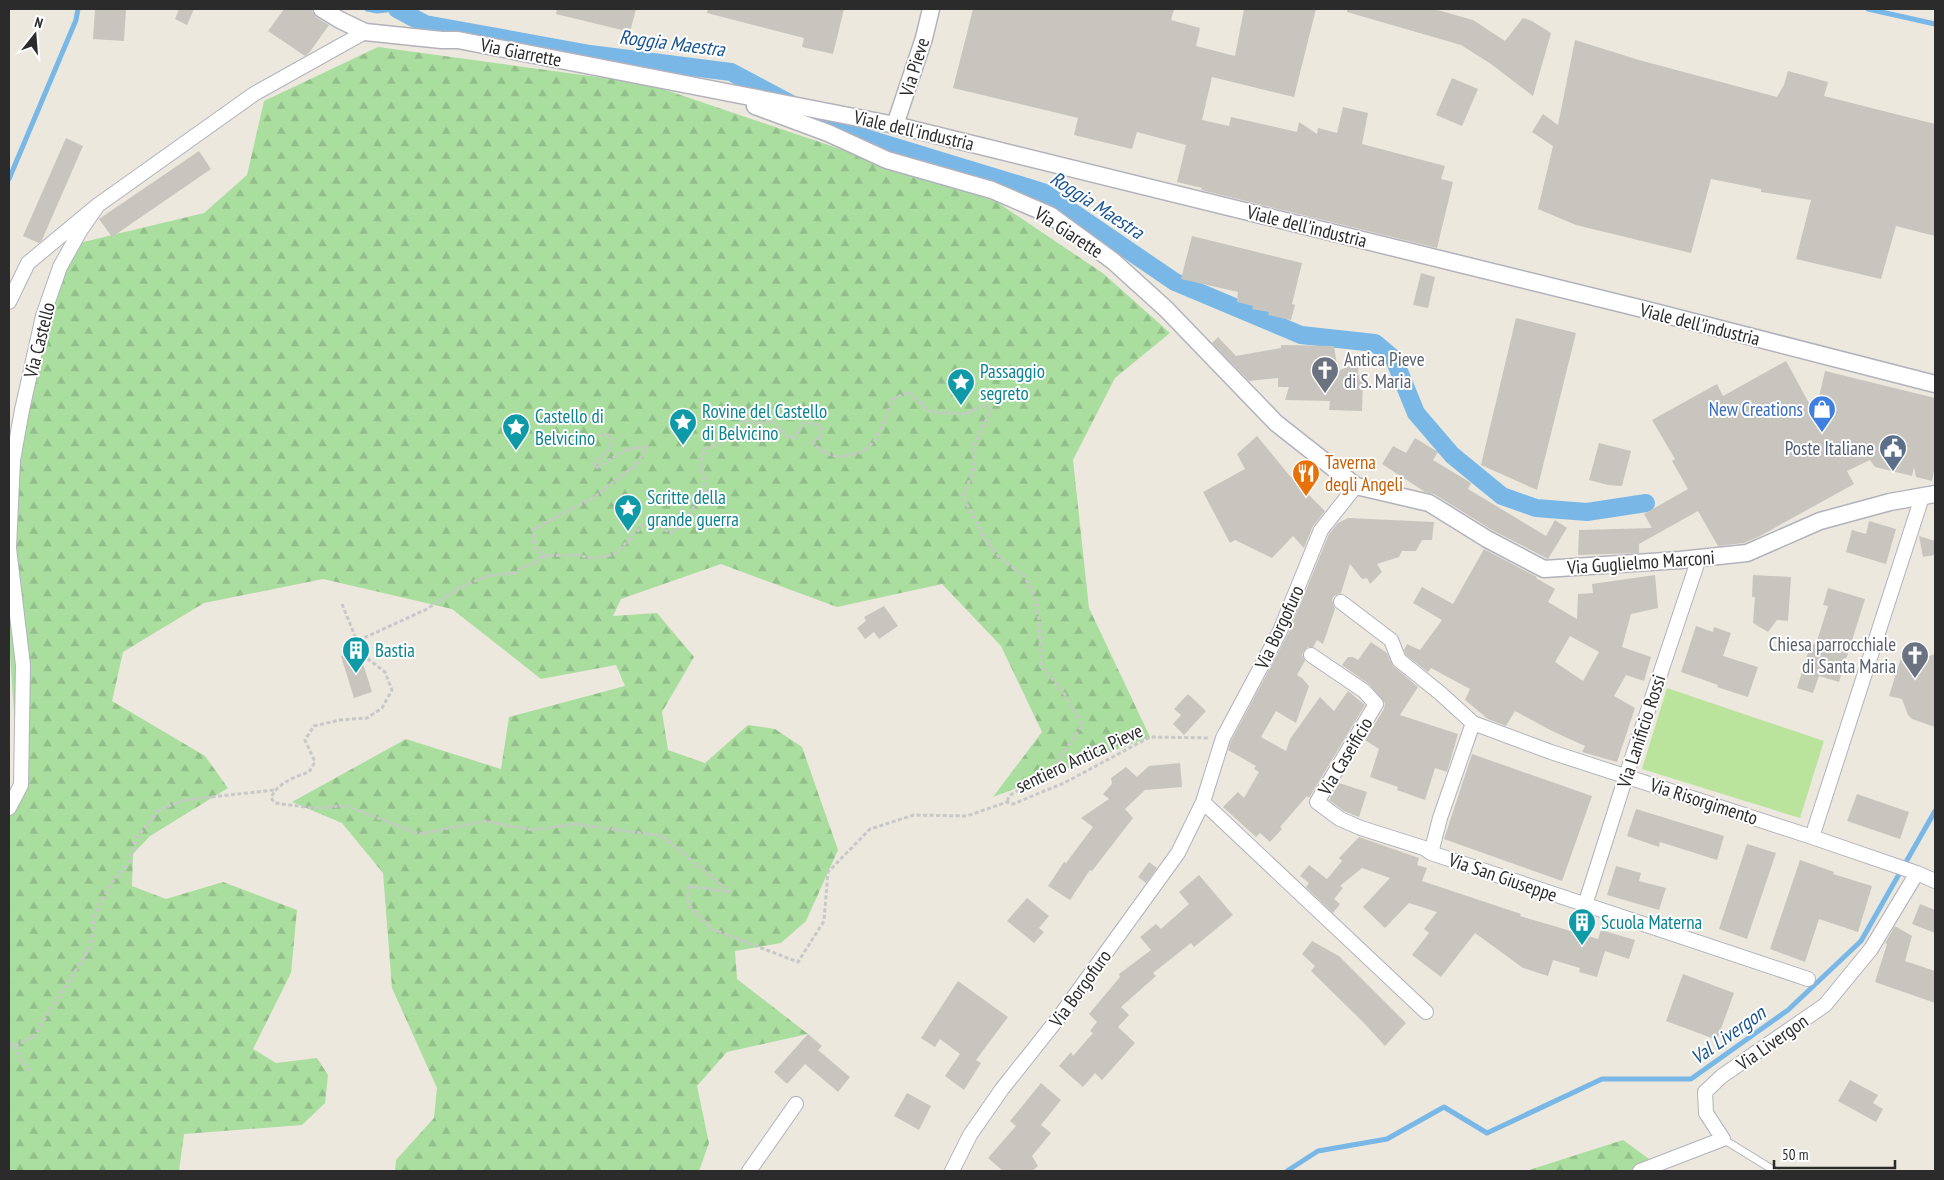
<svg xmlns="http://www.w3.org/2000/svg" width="1944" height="1180" viewBox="0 0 1944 1180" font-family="'PT Sans Narrow',sans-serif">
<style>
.forest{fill:url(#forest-firs)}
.pitch{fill:#bae49b}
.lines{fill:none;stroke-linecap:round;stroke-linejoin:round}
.stream{stroke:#79b8e6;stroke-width:5}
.canal{stroke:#79b8e6;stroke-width:18}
.building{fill:#c7c5be;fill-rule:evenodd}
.service-casing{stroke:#b2b2bd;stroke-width:9}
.minor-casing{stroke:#b2b2bd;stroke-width:16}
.tertiary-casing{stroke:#b2b2bd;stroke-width:19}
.path{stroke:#c8c8c8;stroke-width:3;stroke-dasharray:4 2.5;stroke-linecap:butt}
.service{stroke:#fff;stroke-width:7}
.minor{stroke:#fff;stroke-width:14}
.tertiary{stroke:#fff;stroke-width:16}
.labels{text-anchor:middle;stroke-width:4;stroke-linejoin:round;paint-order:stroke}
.street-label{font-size:19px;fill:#2b2b2b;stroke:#fff}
.worship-label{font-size:19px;fill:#5b616d;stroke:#fff;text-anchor:start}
.culture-label{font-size:19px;fill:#0d838f;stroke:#fff;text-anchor:start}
.shop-label{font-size:19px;fill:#366cbe;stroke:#fff;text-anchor:end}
.service-label{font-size:19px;fill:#4e5e75;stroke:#fff;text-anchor:end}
.food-label{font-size:19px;fill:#c56008;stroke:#fff;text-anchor:start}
.water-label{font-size:20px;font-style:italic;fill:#185592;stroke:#fff}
</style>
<defs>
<pattern id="forest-firs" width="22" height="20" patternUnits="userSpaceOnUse" patternTransform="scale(1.25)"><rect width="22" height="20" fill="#aade9f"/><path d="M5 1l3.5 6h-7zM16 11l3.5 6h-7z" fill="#92bf89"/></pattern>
</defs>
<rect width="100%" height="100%" fill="#ece8de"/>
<!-- forest -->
<path class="forest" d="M378,47L648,84L997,202L1104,274L1170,333L1115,378L1073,460L1089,608L1150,737L993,797L1042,732L1001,646L942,584L837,607L721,564L621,599L613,616L657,613L694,657L662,712L668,750L705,763L748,725L775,729L802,747L838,850L806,921L781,943L735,951L737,979L808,1034L727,1052L697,1086L709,1143L699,1171H395L396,1160L434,1118L437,1088L392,988L383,873L342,823L292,802L406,739L501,769L509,717L625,686L616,665L541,679L452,609L323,579L204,603L123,652L112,701L205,756L228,788L150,836L133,854L132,886L166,899L223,882L297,910L291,973L253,1049L276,1063L317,1058L328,1075L325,1103L302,1125L184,1134L179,1171H9V798L18,772L9,639V525L17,426L54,283L75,244L204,213L247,175L264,101Z
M1623,1140L1663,1169L1668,1171H1526Z"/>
<!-- pitch -->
<path class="pitch" d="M1667,688L1824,741L1800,818L1642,769Z"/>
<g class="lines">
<!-- stream -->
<path class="stream" d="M367,9L377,11L396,9
M1868,9L1935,24
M9,179L76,20L78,9
M1287,1171L1318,1151L1387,1139L1444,1107L1487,1133L1602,1079H1691L1788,1010L1861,941L1935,811"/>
<!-- canal -->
<path class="canal" d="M397,9L425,24L590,54L731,72L840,130L1043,192L1175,282L1301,335L1375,343L1394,359L1416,413L1452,455L1502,496L1536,508L1587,512L1646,503"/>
</g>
<!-- building -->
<path class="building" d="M95,9H126L124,41L93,39Z
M179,9H194L187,25L175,19Z
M284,9H311L316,17L329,25L309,53L305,56L268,31Z
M557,9H636L630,32L556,14Z
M708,9H844L833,54L802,47L804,38L707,13Z
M973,9H1174L1171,20L1200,28L1196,46L1235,56L1244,9H1316L1294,97L1212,77L1202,120L1229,126L1231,117L1297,132L1299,122L1317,134L1318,128L1337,133L1343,107L1368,113L1362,144L1445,166L1441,179L1453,182L1437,248L1201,190L1202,188L1177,182L1186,145L1137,132L1132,149L1074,135L1078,118L953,88Z
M1347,9H1434L1473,20L1505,41L1523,18L1532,21L1551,33L1533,96L1491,64L1461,45L1347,12Z
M1575,40L1639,60L1777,97L1784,85L1788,71L1828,82L1824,96L1935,124V236L1896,226L1881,279L1796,259L1811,200L1761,192V189L1711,179L1691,253L1576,225L1538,209L1553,146L1532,132L1543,114L1558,125Z
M1452,78L1478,89L1462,126L1436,115Z
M66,138L83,146L42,240L39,243L23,236Z
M199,151L211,169L112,237L99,219Z
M1192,236L1302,263L1292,304L1295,305L1291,320L1268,315L1269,312L1252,309L1253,306L1237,302L1238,292L1181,279Z
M1421,273L1435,277L1428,308L1413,305Z
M1516,318L1576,333L1537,490L1481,465Z
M1218,337L1236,356L1281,348V345L1334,346L1338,371L1359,362L1358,375H1363L1362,411L1329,410L1330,401L1285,400L1289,387H1278V378L1249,381L1212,343Z
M1786,361L1815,414L1825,371L1935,398V465L1932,481L1916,477L1914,467L1912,476L1875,467L1870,460L1847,471L1854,484L1760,536L1744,543L1718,546L1698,511L1639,544V553L1578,555L1579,530L1652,528L1644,514L1688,489L1672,461L1675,459L1652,420L1717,384L1723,396Z
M1257,436L1289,475L1325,511L1313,526L1304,548L1293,536L1272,558L1235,540L1230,543L1203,492L1245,469L1237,454Z
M1415,438L1438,452L1433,460L1471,483L1468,489L1546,536L1555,520L1567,528L1548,559L1492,530L1434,494L1425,492L1382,464L1393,446L1406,453Z
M1599,443L1631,451L1622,486L1608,485L1589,480Z
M1348,518L1434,522L1432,540H1422L1416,551H1402L1399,557L1377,564L1382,572L1370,584L1367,578L1362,579L1350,564L1341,593L1334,596L1332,600L1335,609L1323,644L1317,640L1313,647H1308L1304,651L1302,655L1305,661L1297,675L1302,678L1309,686L1296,723L1276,711L1261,737L1286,751L1290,739L1320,697L1334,711L1348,691L1365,705L1309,798L1307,796L1280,827L1282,829L1270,842L1260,833L1256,837L1223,807L1238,792L1244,798L1259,772L1254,769L1256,766L1228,750L1231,741L1288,634L1329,534L1338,523Z
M1869,521L1896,529L1886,564L1846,552L1852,530L1866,534Z
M1919,536L1935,541V555L1923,557Z
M1484,549L1537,577L1536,578L1555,589L1548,602L1577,619L1578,594L1593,593L1592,584L1655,575L1658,608L1631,614L1622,647L1651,657L1644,681L1626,675L1614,696L1635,708L1617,762L1582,752L1585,746L1552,731L1515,711L1506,726L1488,719L1465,700L1470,689L1431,668L1428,672L1406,655L1404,650L1407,644L1420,650L1442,620L1413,603L1422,587L1453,604ZM1570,636L1599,652L1583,681L1555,662Z
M1753,575L1791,577L1788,621L1777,620L1768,632L1753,623L1755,597H1752Z
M1828,588L1865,599L1839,682L1819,676L1813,693L1797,688L1811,643L1816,644L1828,606L1823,605Z
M884,606L898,626L879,639L874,632L865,639L857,628L866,621L864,617Z
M1696,626L1713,632L1714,627L1731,633L1723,656L1758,667L1748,697L1717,687L1718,685L1681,672Z
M1371,642L1387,653L1393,666L1418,687L1400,715L1458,734L1447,772L1435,768L1425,800L1397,790L1398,787L1370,777L1379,749L1365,740L1384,709L1385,703L1370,685L1342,665L1348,657H1353L1358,660Z
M359,651L372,692L354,698L341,656Z
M1935,654V727L1912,719L1908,715L1902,699L1889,696L1901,658L1913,662Z
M1188,694L1206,711L1184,735L1173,724L1181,715L1174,709Z
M1472,754L1592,796L1562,881L1444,839Z
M1180,763L1182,787L1145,790L1125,809L1133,818L1092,871L1090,870L1070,900L1048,886L1064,862L1066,863L1093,827L1081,818L1109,799L1103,794L1112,784L1111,778L1126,767L1137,777L1149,766Z
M1339,783L1367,792L1359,817L1344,811L1329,800Z
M1857,794L1909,812L1900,839L1847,821Z
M1636,809L1724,836L1717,860L1660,842L1659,847L1627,836Z
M1359,837L1419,858L1417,865L1427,868L1422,881L1521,914L1520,916L1598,939L1601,930L1635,940L1629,959L1605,951L1597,977L1579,972L1580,968L1553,960L1548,976L1523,968L1475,933L1441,977L1412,955L1429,933L1424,929L1437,912L1409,903L1385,928L1363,907L1390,878L1362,868L1340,886L1343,888L1334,899L1340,904L1333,913L1306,887L1309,883L1300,876L1309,865L1327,879L1342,861L1339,858Z
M1747,844L1776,853L1747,939L1719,929Z
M1800,860L1834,872L1833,874L1872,886L1858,932L1819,919L1805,962L1770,949Z
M1149,862L1157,868L1146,883L1138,877Z
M1616,866L1641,873L1639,881L1666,888L1659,910L1607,895Z
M1199,875L1233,915L1194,947L1191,943L1153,973L1156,976L1121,1007L1129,1015L1118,1027L1135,1043L1102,1080L1095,1073L1083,1087L1059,1066L1071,1052L1073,1056L1093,1033L1090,1031L1097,1022L1089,1014L1120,977L1119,974L1151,950L1140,937L1156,924L1161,929L1189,904L1179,892Z
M1027,898L1049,916L1039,928L1044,932L1034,943L1007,921Z
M1920,904L1935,910V933L1912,924Z
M1895,926L1912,936L1905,961L1935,971V1003L1875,982L1887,944L1885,943Z
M1312,941L1339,956L1406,1023L1385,1046L1365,1024L1311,971L1315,966L1302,954Z
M1683,974L1734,993L1717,1040L1666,1021Z
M958,981L1008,1017L976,1060L981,1063L964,1090L945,1076L960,1054L940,1039L935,1047L921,1038Z
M808,1034L822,1046L818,1050L850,1077L838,1092L805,1064L787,1084L774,1072Z
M1850,1080L1878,1095L1873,1103L1883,1109L1876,1122L1838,1101Z
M1041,1083L1061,1100L1041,1125L1051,1133L1032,1156L1038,1166L1032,1171H1003L988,1158L1016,1126L1010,1121Z
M907,1093L931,1106L919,1130L894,1116Z"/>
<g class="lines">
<!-- service casing -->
<g class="service-casing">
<path id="service" d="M1723,1139L1775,1171"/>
</g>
<!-- minor casing -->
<g class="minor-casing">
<path id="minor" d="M9,302L28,263L98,205L254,94L365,32
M1341,602L1391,640L1399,660L1440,693L1473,723L1551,752L1812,837L1917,873L1935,881
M1311,655L1364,691L1376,704L1317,802L1340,819L1361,828L1424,848L1431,853L1808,979
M1203,802L1426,1012
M9,808L21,785L23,665L9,548L13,460L22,410L43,316L60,267L80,231L98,205
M1812,837L1922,497
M1431,853L1440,818L1473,723
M1585,905L1628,770L1699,558
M749,1171L796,1104
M952,1171L970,1135L1002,1089L1060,1016L1178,853L1203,802L1223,738L1280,631L1321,530L1356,486
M1640,1171L1723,1139L1706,1113L1705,1092L1722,1076L1825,1005L1871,949L1917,873"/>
</g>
<!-- tertiary casing -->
<g class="tertiary-casing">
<path id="tertiary" d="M322,9L340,20L365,32L442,40H458L895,125L1647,310L1935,384
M755,106L828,133L887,160L992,190L1050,215L1113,261L1166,309L1276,423L1356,486L1429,503L1487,539L1544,569L1680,560L1747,553L1820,521L1890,502L1935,494
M895,125L924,38L931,9"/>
</g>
<!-- path -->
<path class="path" d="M560,436L608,435L613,439L608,450L594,463L596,468L627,449L646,447L637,464L593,498L534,529V546L543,556L535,563L521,568L515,573L486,576L460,588L425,610L357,641L368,659L385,672L392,690L382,708L367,718L340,720L314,726L305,740L315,762L309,772C295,777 277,783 271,798L275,803L313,808L347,806L419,834L485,821L533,830L575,824L662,836L730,892L688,886V904L712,929L798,962L824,921L828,872L870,829L914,815L967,816L1007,802L1013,804L1064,783L1150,737L1210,738
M543,556L577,555L591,558L607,556L616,553L643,525L649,523L653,526L661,527L670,533L682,525L697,502L709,496L711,490L702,493L705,481L700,464L705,449L725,440L737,426L745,420L754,423L772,421L788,437L794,438L803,423L816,424L823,431L820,438L814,439V445C827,454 833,459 850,455C853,454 858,454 861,452C879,443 886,416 893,399L909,392L931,412L965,414L987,404L991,409L975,444L974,469L963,497L985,538L999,557L1024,576L1034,595L1039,620L1041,665L1066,696L1082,725L1053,769L1009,796L1007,802
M342,604L357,641
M9,1044L15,1046L34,1036L90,948L95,915L110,885L128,864L138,836L159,810L184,800L274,790
M15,1046L20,1059L32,1073"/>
<!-- service -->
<use href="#service" class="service"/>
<!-- minor -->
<use href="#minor" class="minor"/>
<!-- tertiary -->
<use href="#tertiary" class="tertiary"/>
</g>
<!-- icons -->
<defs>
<g id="church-pin" transform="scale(1.4375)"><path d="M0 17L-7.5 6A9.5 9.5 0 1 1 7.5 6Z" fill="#6b7280" stroke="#fff"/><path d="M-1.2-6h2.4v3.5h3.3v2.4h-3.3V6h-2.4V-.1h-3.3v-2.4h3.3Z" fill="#fff"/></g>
<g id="sight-pin" transform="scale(1.4375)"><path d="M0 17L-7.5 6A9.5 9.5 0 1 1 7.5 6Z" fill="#0f9aa8" stroke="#fff"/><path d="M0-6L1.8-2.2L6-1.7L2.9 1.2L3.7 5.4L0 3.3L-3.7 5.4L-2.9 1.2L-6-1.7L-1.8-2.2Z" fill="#fff"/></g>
<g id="shop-pin" transform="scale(1.4375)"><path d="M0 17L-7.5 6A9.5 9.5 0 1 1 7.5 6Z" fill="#3f7fe0" stroke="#fff"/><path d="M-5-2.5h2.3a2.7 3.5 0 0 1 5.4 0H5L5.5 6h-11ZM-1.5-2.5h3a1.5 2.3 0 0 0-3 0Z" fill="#fff"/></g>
<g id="civic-pin" transform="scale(1.4375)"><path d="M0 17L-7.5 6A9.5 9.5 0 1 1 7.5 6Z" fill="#5c6f8a" stroke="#fff"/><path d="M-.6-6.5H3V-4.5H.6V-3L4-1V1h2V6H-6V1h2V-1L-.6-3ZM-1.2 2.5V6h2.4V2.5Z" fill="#fff"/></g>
<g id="restaurant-pin" transform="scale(1.4375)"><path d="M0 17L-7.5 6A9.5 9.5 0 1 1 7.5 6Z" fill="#e8710a" stroke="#fff"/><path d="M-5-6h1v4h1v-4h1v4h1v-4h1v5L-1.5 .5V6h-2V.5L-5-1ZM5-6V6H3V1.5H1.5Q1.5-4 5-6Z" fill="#fff"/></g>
<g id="building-pin" transform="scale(1.4375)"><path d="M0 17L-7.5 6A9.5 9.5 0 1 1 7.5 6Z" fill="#0f9aa8" stroke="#fff"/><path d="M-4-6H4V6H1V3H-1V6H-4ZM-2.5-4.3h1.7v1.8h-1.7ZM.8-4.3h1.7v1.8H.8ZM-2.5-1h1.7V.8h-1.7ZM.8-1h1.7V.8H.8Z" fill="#fff"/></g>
</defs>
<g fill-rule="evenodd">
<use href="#church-pin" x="1325" y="370"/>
<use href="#sight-pin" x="961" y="382"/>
<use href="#shop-pin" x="1822" y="409"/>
<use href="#sight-pin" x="683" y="422"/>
<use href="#sight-pin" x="516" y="427"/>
<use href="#civic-pin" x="1893" y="448"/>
<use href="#restaurant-pin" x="1306" y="473"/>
<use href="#sight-pin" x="628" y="508"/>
<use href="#building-pin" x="356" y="650"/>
<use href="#church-pin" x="1915" y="655"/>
<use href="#building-pin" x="1582" y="922"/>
</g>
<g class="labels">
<!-- street labels -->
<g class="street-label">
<text transform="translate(521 52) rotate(11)" y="7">Via Giarrette</text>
<text transform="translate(914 67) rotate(-73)" y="7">Via Pieve</text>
<text transform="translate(914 130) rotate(13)" y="7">Viale dell'industria</text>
<text transform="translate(1307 226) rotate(14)" y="7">Viale dell'industria</text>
<text transform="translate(1069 232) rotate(33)" y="7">Via Giarette</text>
<text transform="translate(1700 324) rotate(14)" y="7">Viale dell'industria</text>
<text transform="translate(39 340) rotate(-76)" y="7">Via Castello</text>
<text transform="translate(1641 562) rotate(-4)" y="7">Via Guglielmo Marconi</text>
<text transform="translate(1279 627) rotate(-65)" y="7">Via Borgofuro</text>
<text transform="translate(1641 731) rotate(-72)" y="7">Via Lanificio Rossi</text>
<text transform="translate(1345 756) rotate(-59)" y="7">Via Caseificio</text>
<text transform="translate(1079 758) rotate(-25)" y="7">sentiero Antica Pieve</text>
<text transform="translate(1704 801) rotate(18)" y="7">Via Risorgimento</text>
<text transform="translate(1503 877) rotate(19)" y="7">Via San Giuseppe</text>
<text transform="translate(1080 988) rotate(-54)" y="7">Via Borgofuro</text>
<text transform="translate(1772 1042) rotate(-35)" y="7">Via Livergon</text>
</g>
<!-- worship labels -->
<g class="worship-label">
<text x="1344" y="366">Antica Pieve<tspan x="1344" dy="22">di S. Maria</tspan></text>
<text x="1896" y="651" text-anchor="end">Chiesa parrocchiale<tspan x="1896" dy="22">di Santa Maria</tspan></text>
</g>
<!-- culture labels -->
<g class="culture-label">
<text x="980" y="378">Passaggio<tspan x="980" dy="22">segreto</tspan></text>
<text x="702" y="418">Rovine del Castello<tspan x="702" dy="22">di Belvicino</tspan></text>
<text x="535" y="423">Castello di<tspan x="535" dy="22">Belvicino</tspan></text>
<text x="647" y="504">Scritte della<tspan x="647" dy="22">grande guerra</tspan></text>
<text x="375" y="657">Bastia</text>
<text x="1601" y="929">Scuola Materna</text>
</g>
<!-- shop labels -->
<g class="shop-label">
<text x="1803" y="416">New Creations</text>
</g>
<!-- service labels -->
<g class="service-label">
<text x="1874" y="455">Poste Italiane</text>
</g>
<!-- food labels -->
<g class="food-label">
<text x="1325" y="469">Taverna<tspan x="1325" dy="22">degli Angeli</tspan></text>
</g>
<!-- water labels -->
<g class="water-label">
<text transform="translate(672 43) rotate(7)" y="7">Roggia Maestra</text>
<text transform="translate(1097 205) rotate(33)" y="7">Roggia Maestra</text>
<text transform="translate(1728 1035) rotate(-35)" y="7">Val Livergon</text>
</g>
</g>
<!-- border -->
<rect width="1944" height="1180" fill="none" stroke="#2b2b2b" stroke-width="20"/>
<!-- north arrow -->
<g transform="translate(35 35) rotate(17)" stroke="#ffffff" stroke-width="4" paint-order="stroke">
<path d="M0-4L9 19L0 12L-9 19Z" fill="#2b2b2b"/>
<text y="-8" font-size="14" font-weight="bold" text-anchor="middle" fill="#2b2b2b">N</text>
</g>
<!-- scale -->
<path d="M1774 1160v8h121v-8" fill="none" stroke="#2b2b2b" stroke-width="2.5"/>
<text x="1782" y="1160" font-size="15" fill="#2b2b2b" stroke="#ffffff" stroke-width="4" paint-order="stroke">50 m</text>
</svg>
